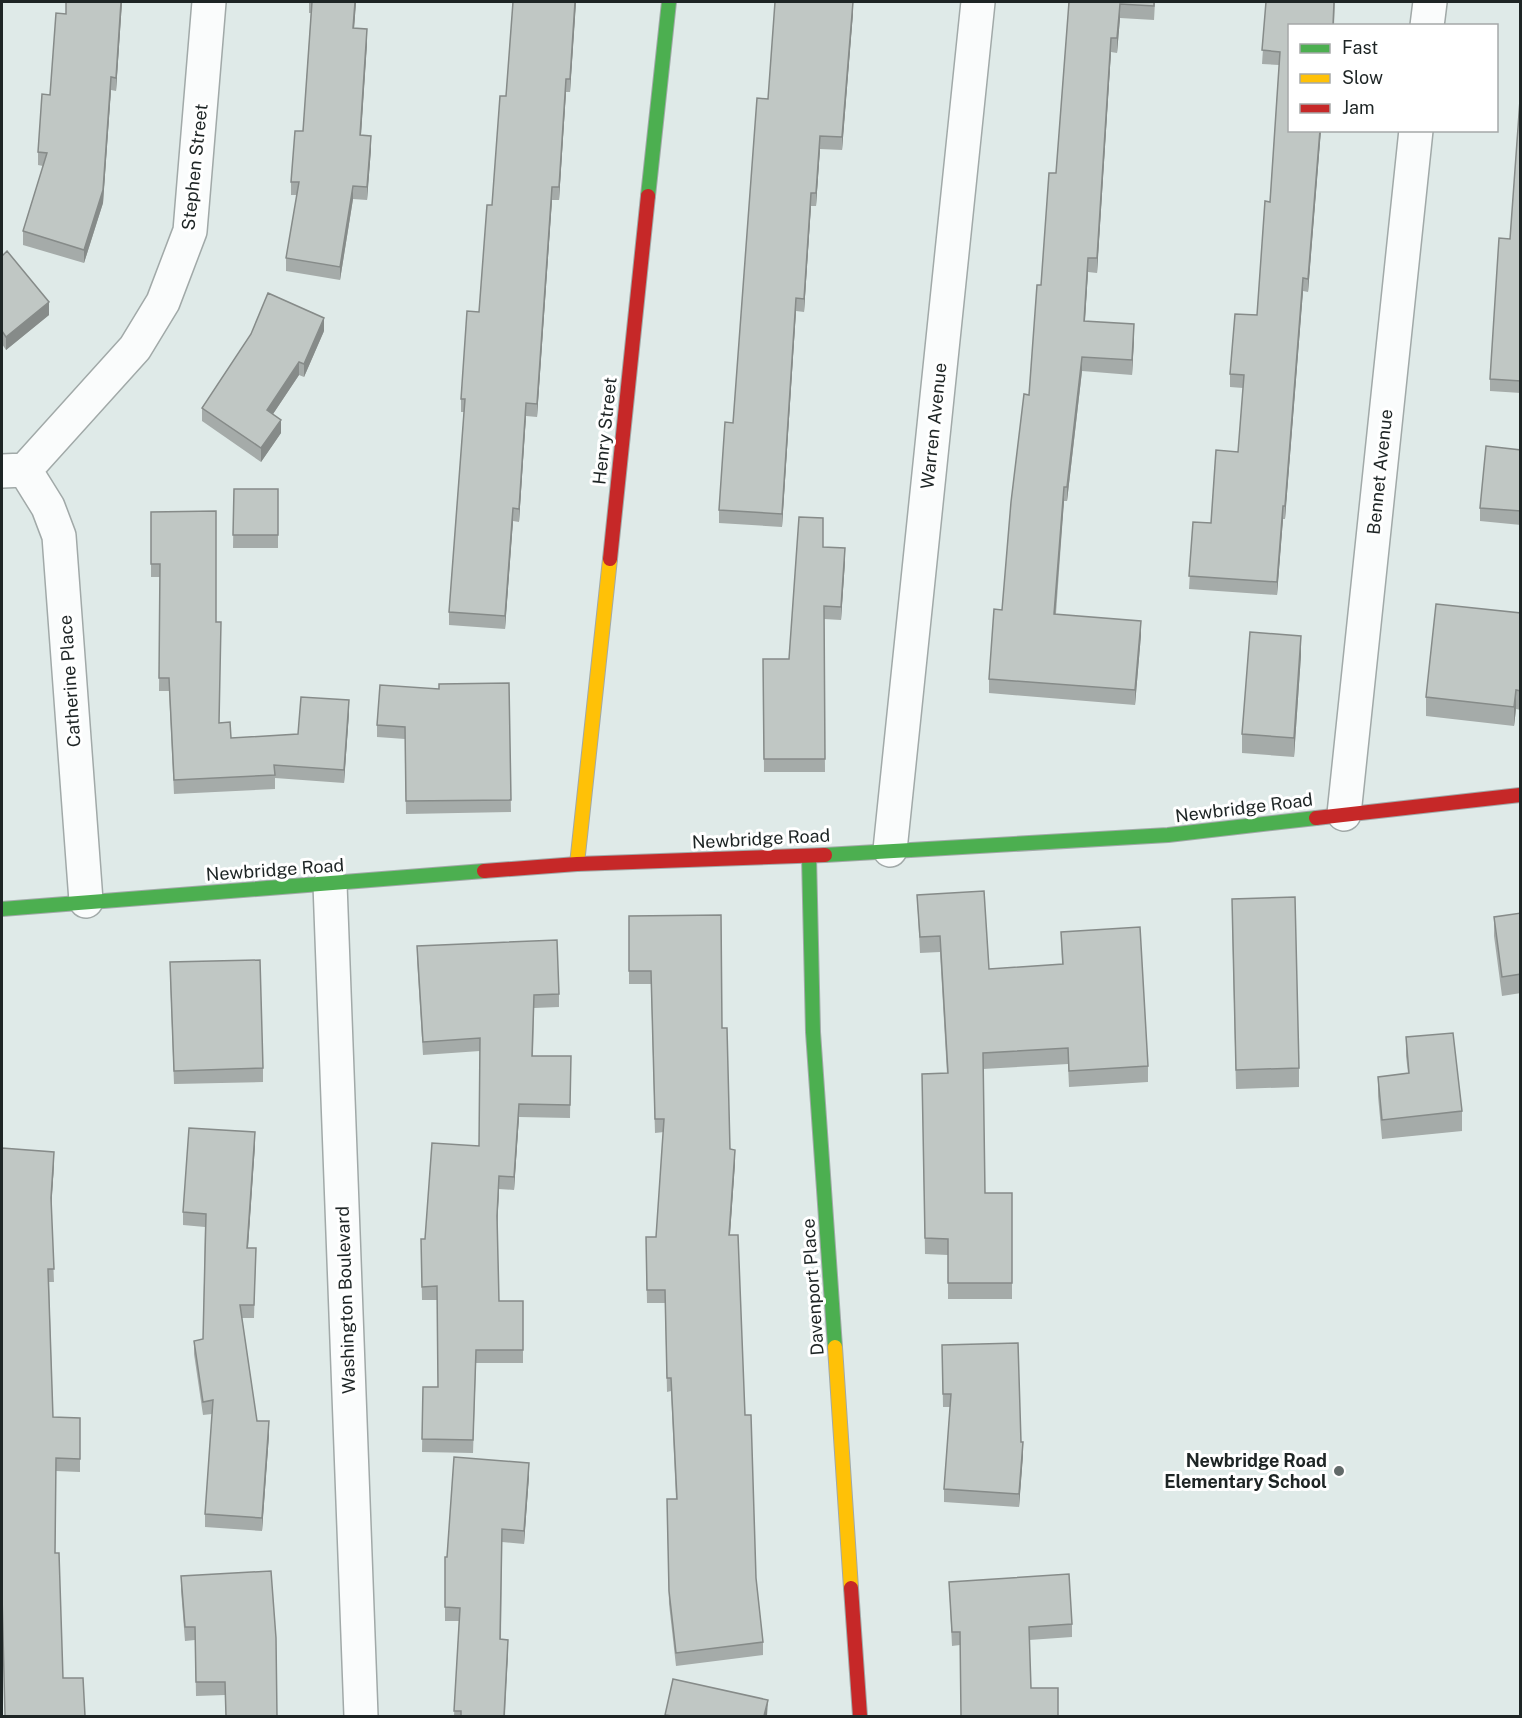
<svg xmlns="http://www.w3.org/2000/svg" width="1522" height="1718" viewBox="0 0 1522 1718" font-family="'Public Sans',sans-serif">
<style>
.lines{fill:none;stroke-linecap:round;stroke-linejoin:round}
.street-casing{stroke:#a1a9a8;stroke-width:36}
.fast-casing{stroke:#a1a9a8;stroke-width:16}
.slow-casing{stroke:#a1a9a8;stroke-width:16}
.jam-casing{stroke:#a1a9a8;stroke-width:16}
.street{stroke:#fafcfc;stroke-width:33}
.fast{stroke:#4caf50;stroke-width:14}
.slow{stroke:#ffc107;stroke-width:14}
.jam{stroke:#c62828;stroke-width:14}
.wall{fill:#a5aba9}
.shaded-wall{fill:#868b89}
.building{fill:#c0c7c4;stroke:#868b89;stroke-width:1.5}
.poi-dot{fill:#626a69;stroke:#fff;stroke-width:2}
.labels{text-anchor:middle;stroke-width:6;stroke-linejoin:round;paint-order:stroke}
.street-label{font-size:18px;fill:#1e2525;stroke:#fff}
.poi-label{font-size:18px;font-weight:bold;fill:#1e2525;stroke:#fff;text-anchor:end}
</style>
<rect width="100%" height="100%" fill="#dfeae8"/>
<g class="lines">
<!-- street casing -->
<g class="street-casing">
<path id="street" d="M1427,26L1430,2
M25,470L48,507L59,536L86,901
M2,471L25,470L135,348L163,302L190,231L209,2
M1344,814L1416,130
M890,850L978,2
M330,884L361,1716"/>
</g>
<!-- fast casing -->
<g class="fast-casing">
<path id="fast" d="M648,196L669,2
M825,855L1168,835L1316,818
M809,856L813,1032L835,1347
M2,909L484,871"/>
</g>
<!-- slow casing -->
<g class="slow-casing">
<path id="slow" d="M577,864L610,559
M835,1347L851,1588"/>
</g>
<!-- jam casing -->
<g class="jam-casing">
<path id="jam" d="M610,559L648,196
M1316,818L1520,795
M484,871L577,864L825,855
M851,1588L860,1716"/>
</g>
<!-- street -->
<use href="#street" class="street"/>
<!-- fast -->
<use href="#fast" class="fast"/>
<!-- slow -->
<use href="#slow" class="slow"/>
<!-- jam -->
<use href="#jam" class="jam"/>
</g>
<!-- wall -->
<path class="wall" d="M122,2L116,91L111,90L103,203L84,263L23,245V231L43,166L38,165V152L66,14Z
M309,2H356L354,29L367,43L361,136L371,149L367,200L353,199L340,280L286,271V258L297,195H291V182L303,131L311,13H309Z
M513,2H576L570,92H566L559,200H552L537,417L526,416L519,522L513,521L505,629L449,625V612L464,412H461V399L479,312L506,96Z
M1069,2H1155L1154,20L1120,18L1117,53L1111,52L1097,273L1088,272L1085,321L1134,339L1132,375L1082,371L1067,501H1064L1056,614L1141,635L1135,705L989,693V679L1002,610L1029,395L1041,285L1056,173Z
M1266,2H1335L1334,26H1290V130H1321L1308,292L1303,291L1285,519H1283L1277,595L1189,589L1193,522L1211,523L1216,450L1238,452L1243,388L1230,387V374L1235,314L1257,315L1265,201L1270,202L1279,65L1262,64Z
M853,13L842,150L820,149L816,206H811L804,312L796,311L782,527L719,523V510L733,423L768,99Z
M1521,86V393L1490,391V379L1510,239Z
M2,256L49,315L6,350L2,344Z
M324,331L304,377L299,375L273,414L281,433L261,462L202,421V408Z
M1521,450V525L1480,521V508Z
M234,489H278V548H233Z
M151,512L216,622L219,723L231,738L298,734L349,713L344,783L275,778V789L174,794L169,691H159L160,577H151Z
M823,547L845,561L841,620L824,619L825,772H764L763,659H789Z
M1521,613V710L1516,709L1514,726L1426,716V697Z
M1301,655L1294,757L1242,753V734Z
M509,683L511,812L406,814L405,739L377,737V725L439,689Z
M917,895L989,969L1062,964L1061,932L1148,1066V1082L1069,1087L1068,1064L983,1069L985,1193H1012V1299H948V1255L925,1254L922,1074H947L940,952L920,953Z
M1521,913V993L1502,996L1494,936V917Z
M629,916L722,1028L730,1149L735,1163L730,1235L745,1415L756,1578L763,1642V1655L676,1666L669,1604L667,1499H676L671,1391L667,1392L665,1303H647L646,1250L656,1237L664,1132L655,1133L651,984H629Z
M1232,918L1299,1068V1087L1236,1089Z
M417,946L559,994V1007L534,1008L533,1056H571L570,1118L519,1117L514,1190L499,1189L497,1225L499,1301H523V1363H476L473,1453L422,1452L423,1387H438L437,1300H422L421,1252L425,1239L479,1146L480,1051L423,1055L417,959Z
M170,976L263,1068V1082L174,1084Z
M1406,1037L1462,1111V1131L1382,1139L1378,1096V1077L1408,1073L1406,1056Z
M255,1145L248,1248H256L254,1318H242L257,1421L269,1435L262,1531L205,1527V1514L212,1414L203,1415L194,1354V1341L203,1339L205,1227L183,1225V1212Z
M54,1165L51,1205L54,1282H49L53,1417L80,1418V1472L56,1471L55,1553L63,1678L85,1716L2,1607Z
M942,1345L1021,1442L1023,1455L1019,1507L944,1502V1489L950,1407H943Z
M529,1476L524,1544L502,1542L501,1639L508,1653L505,1716H454L459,1621H445V1557H447Z
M181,1576L277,1716L225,1695L196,1696L195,1640L185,1641L181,1590Z
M949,1582L1072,1624V1637L1029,1640L1031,1688L960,1645L952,1646Z"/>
<!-- shaded-wall -->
<path class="shaded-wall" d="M121,2H122L116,91V78Z
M355,2H356L353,42V28Z
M575,2H576L570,92V79Z
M853,2V13L842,150V137Z
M1120,4V18L1117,53V38Z
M367,29V43L360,149V135Z
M1111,38V52L1097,273V258Z
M111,77V90L103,203L84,263V250Z
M566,79V92L559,200V187Z
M1320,130H1321L1308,292V279Z
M371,136V149L367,200V187Z
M820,136V149L816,206V193Z
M353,186V199L340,280V267Z
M552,187V200L537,417V404Z
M811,193V206L804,312V299Z
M1088,258V272L1084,335V321Z
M1303,278V291L1285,519V506Z
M796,298V311L782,527V514Z
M49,302V315L6,350V337Z
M324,318V331L304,377V364Z
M1134,324V339L1132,375V360Z
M1082,357V371L1067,501V487Z
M299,362V375L267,423V410Z
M526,403V416L519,522V509Z
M281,420V433L261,462V448Z
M1064,487V501L1054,629V614Z
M1283,506V519L1277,595V582Z
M513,508V521L505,629V616Z
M845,548V561L841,620V607Z
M1141,621V635L1135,705V690Z
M1301,636V655L1294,757V738Z
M1516,690V709L1514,726V707Z
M349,700V713L344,783V770Z
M519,1104V1117L514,1190V1177Z
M255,1132V1145L247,1261V1248Z
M735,1150V1163L729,1248V1235Z
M54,1152V1165L51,1211V1198Z
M499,1176V1189L497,1229V1216Z
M269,1421V1435L262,1531V1518Z
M1023,1442V1455L1019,1507V1494Z
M529,1463V1476L524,1544V1531Z
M508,1640V1653L504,1716Z
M768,1700L767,1716H764Z"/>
<!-- building -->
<path class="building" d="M66,2H121L116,78L111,77L103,190L84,250L23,231L47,153L38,152L42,94L50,95L56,13L66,14Z
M312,2H355L353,28L367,29L360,135L371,136L367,187L353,186L340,267L286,258L299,182H291L295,131H303Z
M513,2H575L570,79H566L559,187H552L537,404L526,403L519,509L513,508L505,616L449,612L465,399H461L467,311L479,312L487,205H492L500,96H506Z
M775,2H853L842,137L820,136L816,193H811L804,299L796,298L782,514L719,510L725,422L733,423L757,98L768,99Z
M1069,2H1154V6L1120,4L1117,38H1111L1097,258H1088L1084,321L1134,324L1132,360L1082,357L1067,487H1064L1054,614L1141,621L1135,690L989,679L994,609L1002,610L1011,502L1024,394L1029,395L1037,285H1041L1049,173H1056Z
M1266,2H1334L1333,26H1290V130H1320L1308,279L1303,278L1285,506H1283L1277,582L1189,576L1193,522L1211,523L1216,450L1238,452L1244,375L1230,374L1235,314L1257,315L1265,201L1270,202L1280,52L1262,50Z
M1521,86V381L1490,379L1499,238L1510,239Z
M7,251L49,302L6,337L2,331V256Z
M268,293L324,318L304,364L299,362L267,410L281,420L261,448L202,408L251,334Z
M1486,446L1521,450V511L1480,508Z
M234,489H278V535H233Z
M216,511V622H221L219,723L230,722L231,738L298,734L301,697L349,700L344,770L274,765L275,775L174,780L169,678H159L160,564H151V512Z
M799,517L823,518V547L845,548L841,607L824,606L825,759H764L763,659H789Z
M1436,604L1521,613V691L1516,690L1514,707L1426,697Z
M1250,632L1301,636L1294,738L1242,734Z
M509,683L511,800L406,801L405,727L377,725L380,685L439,689V684Z
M984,891L989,969L1063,964L1061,932L1140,927L1148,1066L1069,1071L1068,1048L983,1053L985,1193H1012V1283H948V1239L925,1238L922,1074L948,1073L940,936L920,937L917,895Z
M1295,897L1299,1068L1236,1070L1232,899Z
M1521,913V974L1502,977L1494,917Z
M721,915L722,1028H727L730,1149L735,1150L729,1235H738L745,1415H751L756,1578L763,1642L676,1653L669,1591L667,1499H677L671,1378H667L665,1290H647L646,1237H656L664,1119H655L651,971H629V916Z
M557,940L559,994L534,995L532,1056H571L570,1105L519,1104L514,1177L499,1176L497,1216L499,1301H523V1350H476L473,1440L422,1439L423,1387H438L437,1286L422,1287L421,1239H425L432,1143L479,1146L480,1038L423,1042L417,946Z
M260,960L263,1068L174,1071L170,962Z
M1453,1033L1462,1111L1382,1120L1378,1077L1409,1073L1406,1037Z
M189,1128L255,1132L247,1248H256L254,1305H240L257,1421H269L262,1518L205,1514L213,1400L203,1402L194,1341L203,1339L206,1214L183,1212Z
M2,1148L54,1152L51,1198L54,1269H48L53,1417L80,1418V1459L56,1458L55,1553H59L63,1678H83L85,1716H5L2,1594Z
M1018,1343L1021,1442H1023L1019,1494L944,1489L951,1394H943L942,1345Z
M454,1457L529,1463L524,1531L502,1529L500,1639L508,1640L504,1716H461V1711H454L460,1608L445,1607V1557H447Z
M271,1571L276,1638L277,1716H226L225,1682H196L195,1627H185L181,1576Z
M1069,1574L1072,1624L1029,1627L1031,1688H1058V1716H961L960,1632H952L949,1582Z
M673,1679L768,1700L764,1716H672L665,1715Z"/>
<!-- markers -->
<circle class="poi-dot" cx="1339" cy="1471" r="6"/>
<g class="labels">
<!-- street labels -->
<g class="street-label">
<text transform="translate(195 167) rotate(-84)" y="6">Stephen Street</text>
<text transform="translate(934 426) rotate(-84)" y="6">Warren Avenue</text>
<text transform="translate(605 431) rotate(-84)" y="6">Henry Street</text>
<text transform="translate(1380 472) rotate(-84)" y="6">Bennet Avenue</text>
<text transform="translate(70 681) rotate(-94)" y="6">Catherine Place</text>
<text transform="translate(1244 808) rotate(-7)" y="6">Newbridge Road</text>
<text transform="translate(761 839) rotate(-3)" y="6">Newbridge Road</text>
<text transform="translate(275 870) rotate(-4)" y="6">Newbridge Road</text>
<text transform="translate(813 1287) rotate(-94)" y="6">Davenport Place</text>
<text transform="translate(346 1300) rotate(-92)" y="6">Washington Boulevard</text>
</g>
<!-- poi labels -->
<g class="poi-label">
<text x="1327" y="1467">Newbridge Road<tspan x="1327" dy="21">Elementary School</tspan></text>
</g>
</g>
<!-- border -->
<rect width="1522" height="1718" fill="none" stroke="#1e2525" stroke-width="6"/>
<!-- legend -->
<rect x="1288" y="24" width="210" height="108" fill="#ffffff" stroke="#a5a8a8" stroke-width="1.5"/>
<rect x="1300" y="44" width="30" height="9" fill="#4caf50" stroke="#a5a8a8" stroke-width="1.5"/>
<text x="1342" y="54" font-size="18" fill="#1e2525">Fast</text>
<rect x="1300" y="74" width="30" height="9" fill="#ffc107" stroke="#a5a8a8" stroke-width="1.5"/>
<text x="1342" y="84" font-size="18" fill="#1e2525">Slow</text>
<rect x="1300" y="104" width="30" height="9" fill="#c62828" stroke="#a5a8a8" stroke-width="1.5"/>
<text x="1342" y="114" font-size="18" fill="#1e2525">Jam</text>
</svg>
